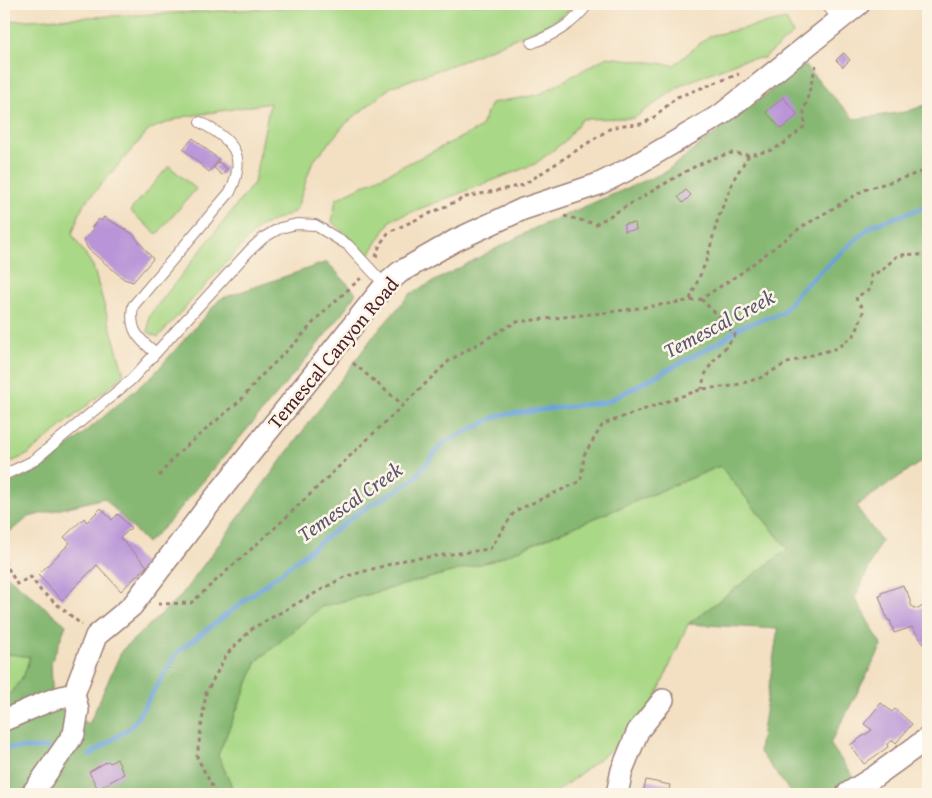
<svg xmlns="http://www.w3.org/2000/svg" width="932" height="798" viewBox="0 0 932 798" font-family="'Gentium Book Plus',serif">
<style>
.green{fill:#a9d886;stroke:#7a7c58}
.forest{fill:#86b873;stroke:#686c4f}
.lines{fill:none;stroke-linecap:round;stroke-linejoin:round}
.stream{stroke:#6ca3da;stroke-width:5}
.building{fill:#b995d8}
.lane-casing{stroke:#9e8077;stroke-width:12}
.street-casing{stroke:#9e8077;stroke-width:24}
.path{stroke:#9e8077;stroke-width:3;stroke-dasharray:4 4;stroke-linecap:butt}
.lane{stroke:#fff;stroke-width:10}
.street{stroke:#fff;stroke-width:21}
.labels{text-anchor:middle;stroke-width:5;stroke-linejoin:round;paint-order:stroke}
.street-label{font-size:20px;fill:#4a1f2b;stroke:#fcf5e5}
.water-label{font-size:21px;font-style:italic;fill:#585471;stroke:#fcf5e5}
</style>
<rect width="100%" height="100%" fill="#fcf5e5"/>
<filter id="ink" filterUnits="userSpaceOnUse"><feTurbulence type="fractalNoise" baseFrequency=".02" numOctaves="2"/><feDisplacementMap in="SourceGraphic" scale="10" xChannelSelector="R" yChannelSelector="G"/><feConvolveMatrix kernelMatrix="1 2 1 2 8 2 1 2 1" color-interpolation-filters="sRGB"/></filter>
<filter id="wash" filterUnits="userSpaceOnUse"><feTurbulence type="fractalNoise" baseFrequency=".0096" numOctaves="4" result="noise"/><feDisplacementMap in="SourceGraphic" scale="20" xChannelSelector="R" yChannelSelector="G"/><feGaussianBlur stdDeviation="1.12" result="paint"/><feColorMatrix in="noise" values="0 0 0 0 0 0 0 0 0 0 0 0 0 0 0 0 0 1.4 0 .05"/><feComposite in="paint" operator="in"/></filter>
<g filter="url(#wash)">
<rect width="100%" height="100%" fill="#f3e0c3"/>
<!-- green -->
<path class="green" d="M317,4H579L548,24L460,62L391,87L344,125L312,163L296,211L259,227L158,337L148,332L149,316L254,183L270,103L183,117L150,129L83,205L72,234L93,266L124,375L27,455L4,465V23L7,21L302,7Z
M786,19L793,34L764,58L743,60L683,84L634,118L582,119L565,141L535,164L391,220L369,255L332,222L336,199L480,128L491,103L538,95L607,57L674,65L709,36Z
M169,166L196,189L157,234L130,211Z
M720,466L788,549L688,624L644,724L554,794H235L218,755L257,661L321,607L492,561Z
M9,654L30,656L24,675L4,702V656Z"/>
<!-- forest -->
<path class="forest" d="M804,65L854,119L906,112L928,104V457L856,506L881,541L855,598L882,646L830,744L860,786L847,794H792L759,751L778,629L688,624L788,549L720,466L492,561L321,607L257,661L218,755L235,794H4V702L24,675L30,657L9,654L4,656V573L66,625L51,663L53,705L89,724L122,650L179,598L372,338L410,294L537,227L665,172Z
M327,262L356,293L342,314L298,369L167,524L147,543L104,498L29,517L4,536V486L43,468L154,374L220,299Z"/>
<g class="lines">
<!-- stream -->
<path class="stream" d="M4,748H48
M90,755L132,726L178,652L359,512L412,481L443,443L500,415L607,402L720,342L740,327L782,313L801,289L871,226L928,206"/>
</g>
<g id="blocks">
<!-- building -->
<path class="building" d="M844,53L850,60L843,67L836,60Z
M783,97L798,115L781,129L766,112Z
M193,138L219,160L209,172L183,149Z
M219,162L227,169L222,175L214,168Z
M686,190L691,195L683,203L678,197Z
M104,217L133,234L153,259L133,282L124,279L88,249L84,240L94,229L92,227L99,219L101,221Z
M635,223L636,230L624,231V224Z
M101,508L112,520L118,514L131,528L120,538L147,566L121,591L97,565L62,600L38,575L70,543L64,537L84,518L87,522Z
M903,585L905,591H907L912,607L918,609L928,603V650L912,627L894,633L890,620L888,621L879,596H881V593Z
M881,703L892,712L895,709L912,724L896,743L893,740L887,744L888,747L864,764L850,745L872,730L864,724Z
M117,759L124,774L98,789L89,772L108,761L110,763Z
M646,780L670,785L668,794H643Z"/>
</g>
</g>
<g filter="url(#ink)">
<use href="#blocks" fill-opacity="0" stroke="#9e8077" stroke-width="1"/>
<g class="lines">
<!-- lane casing -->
<g class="lane-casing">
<path id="lane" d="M826,4L839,20
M532,43C555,34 573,24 588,4
M156,353C138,339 129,330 133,306L230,192C248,155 233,140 200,122
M4,475L33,461L131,380L249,251L263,238L280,228L297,224L315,225L348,245L385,285"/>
</g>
<!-- street casing -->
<g class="street-casing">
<path id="street" d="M74,694L96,636L132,606L205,510L385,285L400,272L456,240L523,209L599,184L629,169L722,114L859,4
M4,720C27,711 50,698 74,694L78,710L74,734L32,794
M617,794L622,770L638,731L663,700
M847,794L874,777L928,738"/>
</g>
<!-- path -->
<path class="path" d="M564,216L596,224L690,169L711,159L731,153L749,155L769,151L782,145L805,126L804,111L816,65
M376,257L380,244L389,232L466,197L523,185L611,128L624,125L641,124L652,119L677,97L739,74
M690,299L707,259L718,218L735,177L749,155
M701,299L720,318L735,335C721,356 704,364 702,389
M353,363L403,405
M159,476L177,454L242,399L260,377L296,342L321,314L361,278
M4,561L17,584L31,577L41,591L82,625
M158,604L191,603L278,525L450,360L516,322L611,312L701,299L741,273L800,228L864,190L928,170
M216,794L197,757L206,693L227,654L253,628L344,577L405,560L490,549L515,511L581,481L584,455L603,424L702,389L732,386L760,378L785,364L808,356L838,348L856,333L863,313L862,307L857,301L856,297L871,289V275L881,271L896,257L907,254L922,255L928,252"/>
<!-- lane -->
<use href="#lane" class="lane"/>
<!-- street -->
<use href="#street" class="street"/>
</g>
</g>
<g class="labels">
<!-- street labels -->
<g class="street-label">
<text transform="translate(333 353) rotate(-50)" y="7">Temescal Canyon Road</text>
</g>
<!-- water labels -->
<g class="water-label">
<text transform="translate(719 324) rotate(-28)" y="7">Temescal Creek</text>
<text transform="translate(350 502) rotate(-35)" y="7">Temescal Creek</text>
</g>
</g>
<!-- margin -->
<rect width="932" height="798" fill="none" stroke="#fcf5e5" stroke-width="20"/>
</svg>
